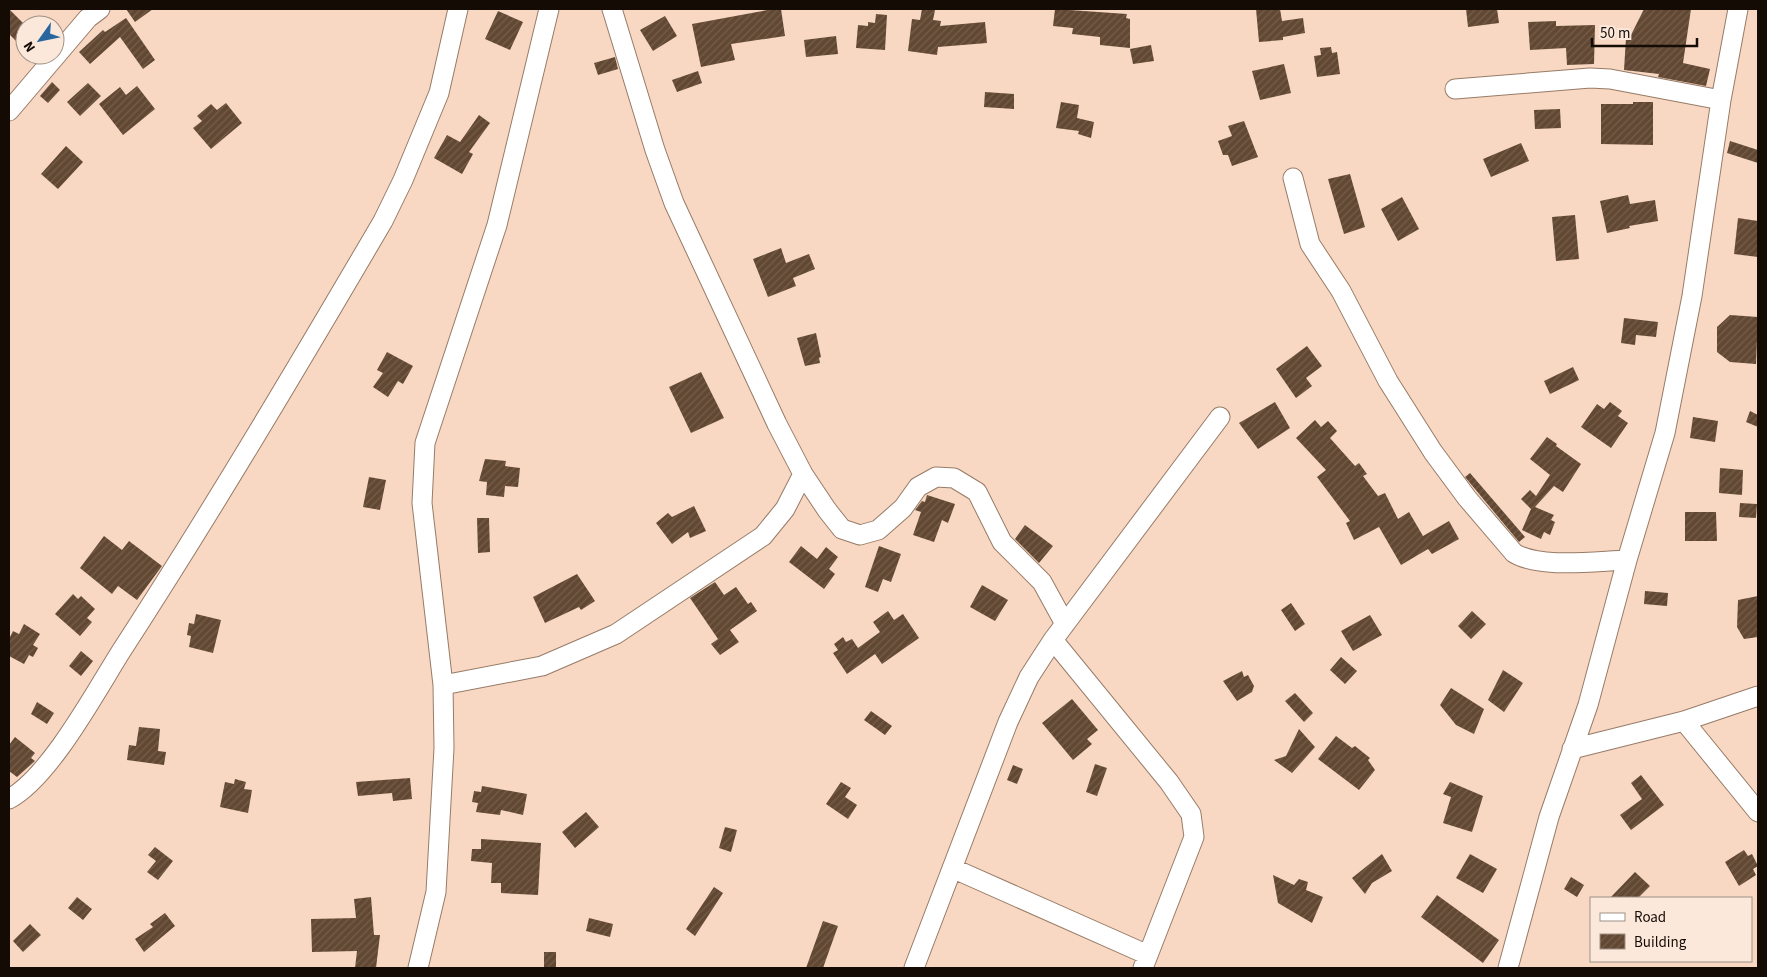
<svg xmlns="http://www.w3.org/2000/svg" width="1767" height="977" viewBox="0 0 1767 977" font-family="'Source Sans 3',sans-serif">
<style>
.building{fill:url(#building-hatch)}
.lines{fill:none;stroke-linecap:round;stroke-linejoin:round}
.minor-casing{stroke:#977b67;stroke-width:21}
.minor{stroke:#fff;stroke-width:19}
</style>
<defs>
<pattern id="building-hatch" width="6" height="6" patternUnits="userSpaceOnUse" patternTransform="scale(1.25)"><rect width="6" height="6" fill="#624832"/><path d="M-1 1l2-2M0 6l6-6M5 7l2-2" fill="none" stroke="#735e4c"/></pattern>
</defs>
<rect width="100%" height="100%" fill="#f8d8c3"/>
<!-- building -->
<path class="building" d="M9,9L25,25V50L9,34Z
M126,9H153L135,22Z
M773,9H781L785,36L731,44L735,60L701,67L692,24Z
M922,9L935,10L933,20L941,21L940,26L985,22L987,43L938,47L937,55L908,51L912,19L920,20Z
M1055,9L1127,14L1126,18L1130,19V48L1100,45V37L1072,34L1073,28L1053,26Z
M1256,9H1280L1282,21L1303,18L1305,33L1283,37V40L1259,42Z
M1466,9H1497L1499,23L1468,27Z
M1644,9H1691L1683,63L1710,69L1706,86L1658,77L1659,74L1624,70L1626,38L1629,39Z
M498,11L523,22L510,50L485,39Z
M876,14L887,15L885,50L856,48L858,25L868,26V22L875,23Z
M665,16L677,36L653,51L640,30Z
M126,18L155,60L143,69L120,37L90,64L79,52L103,30L105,32Z
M1556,21V26L1595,25L1594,64L1567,65L1566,48L1530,50L1528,22Z
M836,36L838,54L806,57L804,40Z
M1151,45L1154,61L1133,64L1130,49Z
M1331,47L1332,53L1337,52L1340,74L1317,77L1314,56L1321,55L1320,48Z
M615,57L618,69L598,75L594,63Z
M1284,64L1291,93L1260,100L1252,71Z
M698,71L702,83L677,92L672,80Z
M52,82L60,90L48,103L40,96Z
M88,83L101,96L80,116L67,102Z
M137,86L155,109L123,135L99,104L120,87L126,95Z
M985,92L1014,94V109L984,107Z
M1061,102L1079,105L1077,118L1094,122L1091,138L1078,134L1079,131L1056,128Z
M1633,102H1653V145L1601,144V104H1633Z
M226,103L242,123L211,149L193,128L202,121L197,116L211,104L217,110Z
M1560,109L1561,128L1535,129L1534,110Z
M479,115L490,123L469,152L473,154L462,174L434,158L447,135L460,142Z
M1244,121L1258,157L1232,166L1228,155H1223L1218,141L1232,136L1228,126Z
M1730,141L1758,150V163L1727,153Z
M1521,143L1529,161L1491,177L1483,159Z
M66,146L83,162L58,189L41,174Z
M1350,174L1365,227L1344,234L1328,179Z
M1628,195L1630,204L1655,200L1658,221L1629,226L1630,228L1607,233L1600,201Z
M1402,197L1419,229L1398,241L1381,209Z
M1575,215L1579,259L1556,261L1552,217Z
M1738,218L1758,221V257L1734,254Z
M781,248L786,263L809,254L815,269L793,278L796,286L768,297L753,259Z
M1730,315L1758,317L1756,364L1730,362L1717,352V327Z
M1624,318L1658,322L1656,337L1636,335L1635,345L1621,343Z
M816,333L821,357L819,358L820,363L805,366L797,338Z
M1307,346L1322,366L1306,378L1312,386L1296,398L1276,369Z
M387,352L413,366L403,384L398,381L388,397L373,387L383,373L377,370Z
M1573,367L1579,380L1550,394L1544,381Z
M701,372L724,418L691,433L669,387Z
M1275,402L1290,428L1258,449L1239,423Z
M1610,402L1622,411L1618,416L1628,423L1611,448L1581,427L1597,404L1604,409Z
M1750,411L1758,415V427L1746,422Z
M1693,417L1718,421L1715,442L1690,438Z
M1315,420L1321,427L1328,421L1337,431L1330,438L1355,466L1359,463L1367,474L1363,476L1378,496L1385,493L1398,519L1409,512L1423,536L1449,521L1459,539L1432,554L1428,549L1401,565L1379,527L1354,540L1346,523L1350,521L1317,477L1326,470L1296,438Z
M1547,437L1557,444L1556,446L1581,464L1563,492L1554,486L1535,507L1554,515L1551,520L1555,522L1550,535L1544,532L1541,539L1522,530L1531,509L1521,499L1530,490L1536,496L1550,475L1530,459Z
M485,459L506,461L505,466L520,468L518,487L505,486L504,497L486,495L487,482L479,481Z
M1720,468L1743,470L1742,495L1719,493Z
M1470,473L1525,537L1519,542L1465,477Z
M369,477L386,480L380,510L363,507Z
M927,495L955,504L948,523L942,520L934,542L913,535L921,512L915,510L922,501L925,502Z
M1740,503L1757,504L1756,518L1739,517Z
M694,506L706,531L690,538L688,532L672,544L656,523L668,513L672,517Z
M1685,512H1716L1717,541H1685Z
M477,518H489L490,552L478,553Z
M1025,525L1053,546L1039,563L1015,539Z
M104,536L122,550L129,541L162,566L137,600L118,586L112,594L80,568Z
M801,546L817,559L826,547L838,557L829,569L835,574L824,589L789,562Z
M879,546L901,554L891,582L883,579L878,592L865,587Z
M577,574L595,601L581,610L579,607L545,623L533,597Z
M715,582L724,595L736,587L748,604L751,602L757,611L730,630L739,642L720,655L711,644L718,639L690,598Z
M982,585L1008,600L995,621L970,607Z
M1645,591L1668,593L1667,606L1644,604Z
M73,594L78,599L81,596L95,609L87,618L92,622L80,636L55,614Z
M1758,596V637L1744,639L1737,627L1738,600Z
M1291,603L1305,624L1295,631L1281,610Z
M888,611L894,620L903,614L919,638L882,664L875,654L847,674L833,653L838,650L834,644L843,637L846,642L852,639L858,648L880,632L873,622Z
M1472,611L1486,624L1471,639L1458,626Z
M196,614L221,620L213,653L189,647L191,636L187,635L189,623L194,624Z
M1370,615L1382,635L1353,651L1341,631Z
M24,624L40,634L33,645L38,648L33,657L29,655L24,664L9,656V639L13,631L19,634Z
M81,651L93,661L81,676L69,666Z
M1341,657L1357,671L1345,684L1330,670Z
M1503,670L1523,683L1504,712L1488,700Z
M1242,671L1244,677L1248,675L1254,686L1252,692L1237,701L1223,681Z
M1451,688L1484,709L1474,734L1456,725L1440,705Z
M1295,693L1313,713L1304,722L1285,701Z
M1072,699L1098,730L1087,739L1092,744L1073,760L1042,723Z
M37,702L54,713L47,724L31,714Z
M871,711L892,726L885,735L864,720Z
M139,727L160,729L158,751L166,752L164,765L127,760L129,745L136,746Z
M1299,729L1315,747L1292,773L1274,760L1286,756Z
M1336,736L1352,748L1355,746L1370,758L1368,760L1375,770L1359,790L1318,759Z
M15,737L35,753L31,758L35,761L17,777L9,771V745Z
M1095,764L1107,768L1097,796L1086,792Z
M1013,765L1023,769L1017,784L1007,780Z
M1641,775L1664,805L1631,830L1620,815L1642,799L1631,783Z
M410,778L412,799L393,801L392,793L358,796L356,782Z
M235,779L246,782L244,789L252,790L248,813L220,807L225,782L234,784Z
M841,782L851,788L845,797L857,805L848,819L826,804Z
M1450,782L1483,796L1472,832L1443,823L1451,797L1443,794Z
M482,786L527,794L523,815L501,810L500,815L476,812L478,803L472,802L474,791L481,792Z
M586,812L599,827L575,848L562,832Z
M725,827L737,830L731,852L719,848Z
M481,839L541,843L538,895L501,893V883H491L492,863L471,861L472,849H481Z
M155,847L173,861L158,880L147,872L156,861L148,855Z
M1744,850L1748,856L1752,854L1758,866L1753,869L1756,875L1739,886L1725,862Z
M1382,854L1392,871L1372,883L1365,894L1352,878Z
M1470,854L1497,869L1483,893L1456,878Z
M1635,872L1650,886L1638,898H1610Z
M1273,875L1294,885L1299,879L1308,882L1306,890L1323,897L1312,923L1278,903Z
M1571,877L1584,885L1577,897L1564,889Z
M714,887L723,893L695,936L686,929Z
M1437,895L1499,940L1483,963L1421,917Z
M77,897L92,909L83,920L68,908Z
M371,897L374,935H380L376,968H355L357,951L312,952L311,919L356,918L354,899Z
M165,913L175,926L144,952L135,939L153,927L150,924Z
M589,918L613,924L610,937L586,931Z
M823,921L838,926L823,968H806Z
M30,924L41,935L23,952L13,941Z
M544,952H556V968H544Z"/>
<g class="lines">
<!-- minor casing -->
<g class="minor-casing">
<path id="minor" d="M612,9L655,150L674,203L777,424L803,474L827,510L842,529L860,535L878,530L903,508L918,487L936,477L954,478L977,492L1002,542L1042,582L1065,624
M1455,89L1590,78L1610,79L1721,100
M9,111L88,18L100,9
M1293,178L1310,244L1341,291L1388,381L1433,452L1467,498L1514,553C1540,569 1596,561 1627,560
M1053,640L1169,782L1191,814L1194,837L1143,968
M443,685L542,666L616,634L763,536L785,509L803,474
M1684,721L1758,812
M1572,749L1684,721L1758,696
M9,799C49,778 95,693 120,653C212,511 298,366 383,221L403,180L439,93L458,9
M952,868L1148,955
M418,968L436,892L444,748L443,685L422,503L425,443L497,225L549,9
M914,968L1008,722L1029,677L1053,640L1220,417
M1508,968L1549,817L1588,705L1627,560L1665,433L1692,296L1721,100L1738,9"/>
</g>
<!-- minor -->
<use href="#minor" class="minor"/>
</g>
<!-- border -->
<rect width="1767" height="977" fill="none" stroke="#150b05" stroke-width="20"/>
<!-- legend -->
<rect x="1590" y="897" width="162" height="65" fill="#fbe8db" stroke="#9f9085"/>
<rect x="1600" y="913" width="25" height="8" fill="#ffffff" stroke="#9f9085"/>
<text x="1634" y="922" font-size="15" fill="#150b05">Road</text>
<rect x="1600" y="934" width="25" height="15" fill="url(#building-hatch)" stroke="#9f9085"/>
<text x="1634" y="947" font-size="15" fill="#150b05">Building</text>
<!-- north arrow -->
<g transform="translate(40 40) rotate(237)"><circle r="24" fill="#fbe8db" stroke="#9f9085"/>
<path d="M0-4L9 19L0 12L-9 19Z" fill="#29669d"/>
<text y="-8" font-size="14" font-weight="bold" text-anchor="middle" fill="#150b05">N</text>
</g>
<!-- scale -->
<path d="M1592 38v8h105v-8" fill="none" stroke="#150b05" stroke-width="2.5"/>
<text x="1600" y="38" font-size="15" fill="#150b05" stroke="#fbe8db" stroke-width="4" paint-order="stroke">50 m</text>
</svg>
